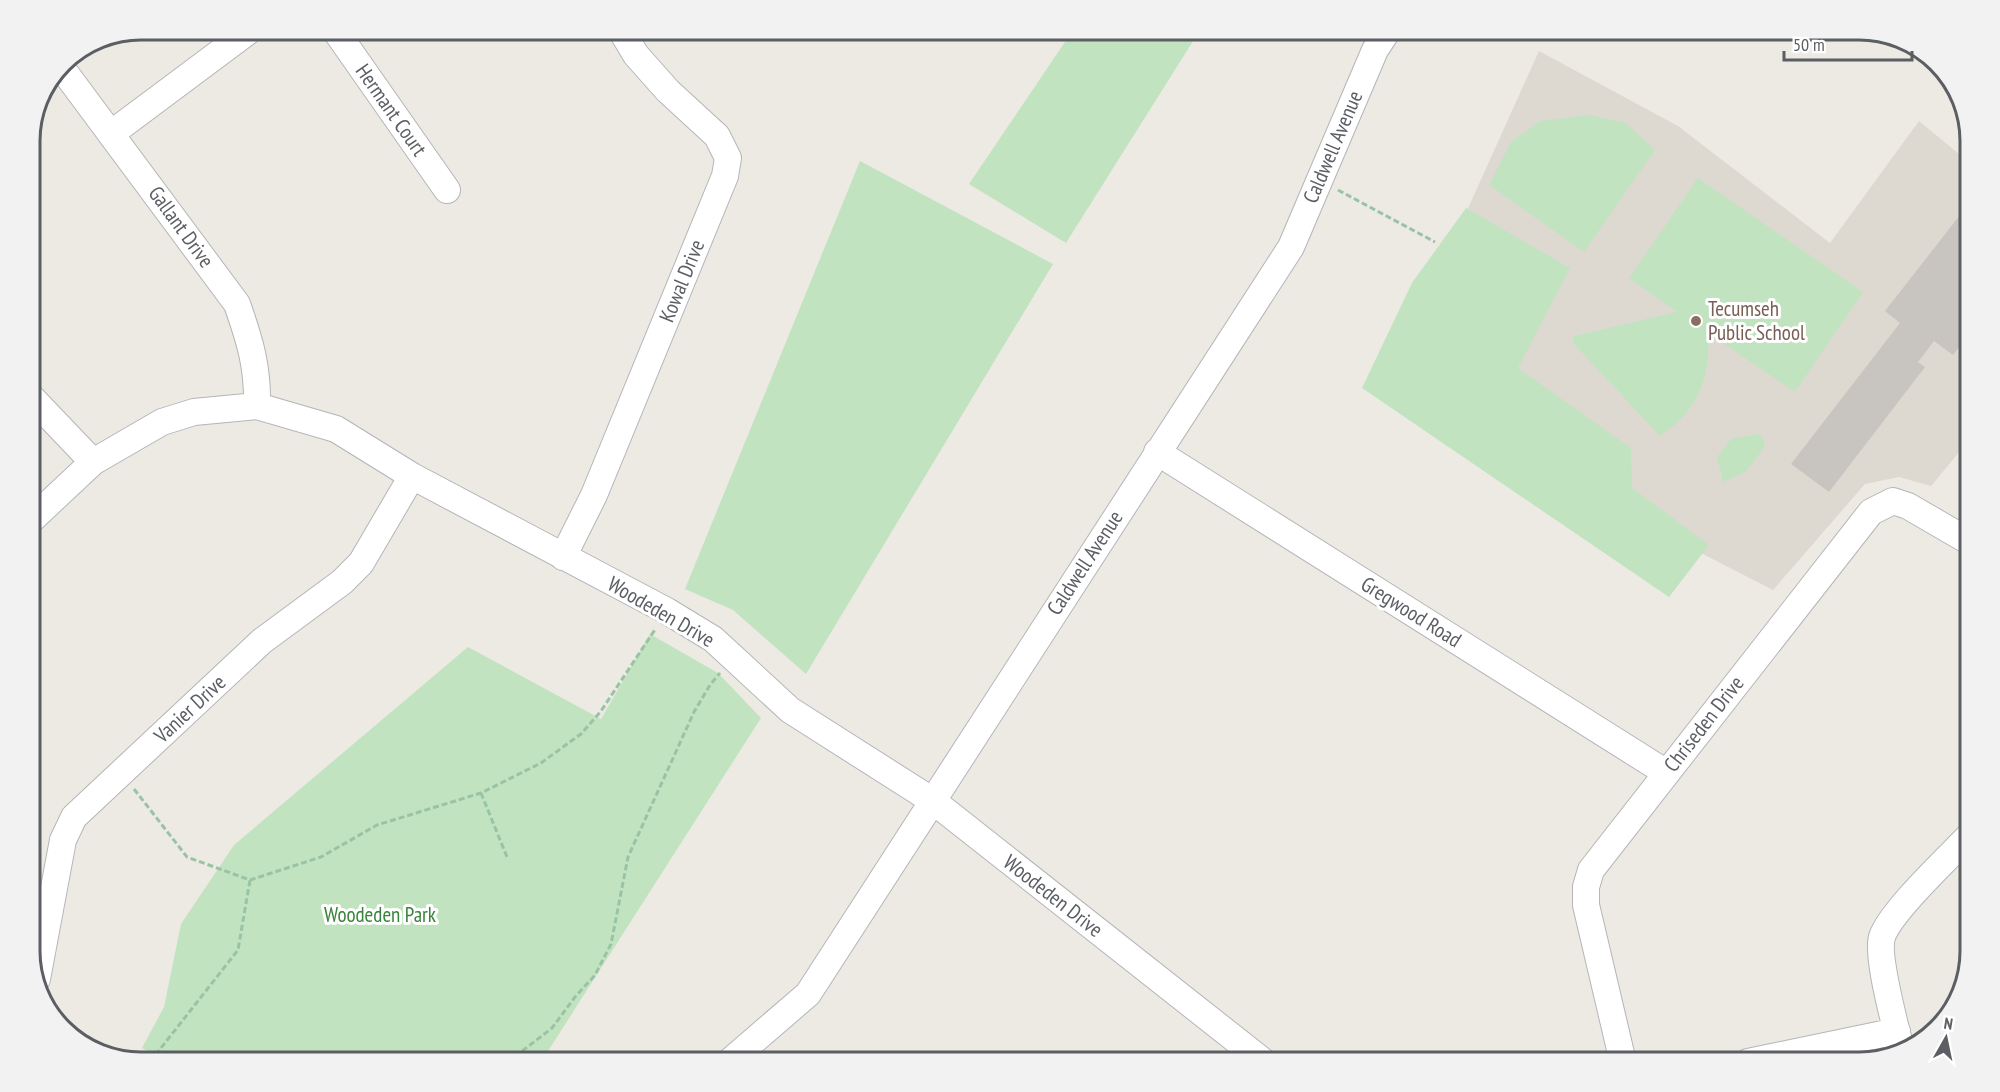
<svg xmlns="http://www.w3.org/2000/svg" width="2000" height="1092" viewBox="0 0 2000 1092" font-family="'PT Sans Narrow',sans-serif">
<style>
.education{fill:#ddd9d1}
.green{fill:#c1e3c0}
.building{fill:#c8c5c0}
.lines{fill:none;stroke-linecap:round;stroke-linejoin:round}
.minor-casing{stroke:#b3b5b9;stroke-width:28}
.path{stroke:#9ac3a5;stroke-width:3;stroke-dasharray:6 3;stroke-linecap:butt}
.minor{stroke:#fff;stroke-width:26}
.education-dot{fill:#8d6e63;stroke:#fff;stroke-width:2}
.labels{text-anchor:middle;stroke-width:6;stroke-linejoin:round;paint-order:stroke}
.street-label{font-size:21px;fill:#5b5e63;stroke:#fff}
.education-label{font-size:21px;fill:#785e54;stroke:#fff;text-anchor:start}
.park-label{font-size:21px;fill:#3a833c;stroke:#fff}
.rim{fill:none;stroke:#5b5e63;stroke-width:3}
</style>
<rect width="100%" height="100%" fill="#edeae3"/>
<!-- education -->
<path class="education" d="M1539,51L1678,126L1830,243L1919,121L1970,163V439L1931,486L1899,477L1865,484L1773,590L1395,396L1451,246Z"/>
<!-- green -->
<path class="green" d="M1073,30H1200L1066,243L969,184Z
M1589,115L1626,123L1655,150L1584,252L1489,185L1511,142L1540,121Z
M860,161L1053,264L806,674L733,610L685,589Z
M1698,178L1863,292L1795,392L1708,333C1711,377 1698,411 1660,436L1573,343L1574,336L1677,312L1629,278Z
M1466,208L1570,268L1518,368L1631,448L1632,488L1709,545L1669,597L1362,388L1412,283Z
M1757,434L1763,438L1765,446L1747,471L1723,482L1717,457L1731,439Z
M650,634L718,673L761,718L541,1062H164L142,1048L164,1007L181,924L234,845L468,647L601,719Z"/>
<!-- building -->
<path class="building" d="M1960,215L1970,223V279L1961,290L1970,297V333L1953,355L1934,341L1918,362L1925,367L1829,492L1791,464L1900,323L1885,311Z"/>
<g class="lines">
<!-- minor casing -->
<g class="minor-casing">
<path id="minor" d="M335,30L447,190
M61,67L237,304C250,341 258,367 257,406
M112,133L250,30
M30,396L93,462
M1157,452L1665,772
M30,521L93,462L162,422L194,412L257,406L336,429L412,476L667,611L713,639L790,710L933,801L1264,1062
M563,557L594,495L725,176L728,158L717,136L668,91L636,55L621,30
M37,979L63,840L74,817L262,641L342,582L361,563L412,476
M1901,1050C1896,1027 1876,957 1882,937C1890,912 1950,856 1970,835
M729,1062L808,994L1291,247L1375,50L1388,30
M1623,1062L1586,905V887L1591,870L1871,512L1893,501L1908,506L1970,542
M1748,1062L1897,1031"/>
</g>
<!-- path -->
<path class="path" d="M1970,185L1965,191L1970,202
M1338,190L1435,242
M134,789L187,857L250,880L321,857L377,825L481,793L541,763L581,734L601,711L656,628
M481,793L507,857
M150,1062L238,950L250,880
M508,1062L552,1028L575,997L595,975L611,944L628,857L694,712L710,685L720,673"/>
<!-- minor -->
<use href="#minor" class="minor"/>
</g>
<!-- markers -->
<circle class="education-dot" cx="1696" cy="321" r="6"/>
<g class="labels">
<!-- street labels -->
<g class="street-label">
<text transform="translate(391 110) rotate(55)" y="7">Hermant Court</text>
<text transform="translate(1333 147) rotate(-67)" y="7">Caldwell Avenue</text>
<text transform="translate(181 227) rotate(54)" y="7">Gallant Drive</text>
<text transform="translate(682 281) rotate(-68)" y="7">Kowal Drive</text>
<text transform="translate(1085 563) rotate(-57)" y="7">Caldwell Avenue</text>
<text transform="translate(661 612) rotate(30)" y="7">Woodeden Drive</text>
<text transform="translate(1411 612) rotate(32)" y="7">Gregwood Road</text>
<text transform="translate(190 709) rotate(-43)" y="7">Vanier Drive</text>
<text transform="translate(1704 724) rotate(-52)" y="7">Chriseden Drive</text>
<text transform="translate(1053 896) rotate(38)" y="7">Woodeden Drive</text>
</g>
<!-- education labels -->
<g class="education-label">
<text x="1708" y="316">Tecumseh<tspan x="1708" dy="24">Public School</tspan></text>
</g>
<!-- park labels -->
<g class="park-label">
<text x="380" y="922">Woodeden Park</text>
</g>
</g>
<!-- crop -->
<path d="M0 0H2000V1092H0ZM141 40H1859A101 101 0 0 1 1960 141V951A101 101 0 0 1 1859 1052H141A101 101 0 0 1 40 951V141A101 101 0 0 1 141 40Z" fill="#f2f2f3" fill-rule="evenodd"/>
<path class="rim" d="M141 40H1859A101 101 0 0 1 1960 141V951A101 101 0 0 1 1859 1052H141A101 101 0 0 1 40 951V141A101 101 0 0 1 141 40Z"/>
<!-- north arrow -->
<g transform="translate(1946 1038) rotate(9)" stroke="#ffffff" stroke-width="4.5" paint-order="stroke">
<path d="M0-4.5L10 22L0 15L-10 22Z" fill="#5b5e63"/>
<text y="-9" font-size="16" font-weight="bold" text-anchor="middle" fill="#5b5e63">N</text>
</g>
<!-- scale -->
<path d="M1784 51v9h128v-9" fill="none" stroke="#5b5e63" stroke-width="3"/>
<text x="1793" y="51" font-size="18" fill="#5b5e63" stroke="#ffffff" stroke-width="4.5" paint-order="stroke">50 m</text>
</svg>
